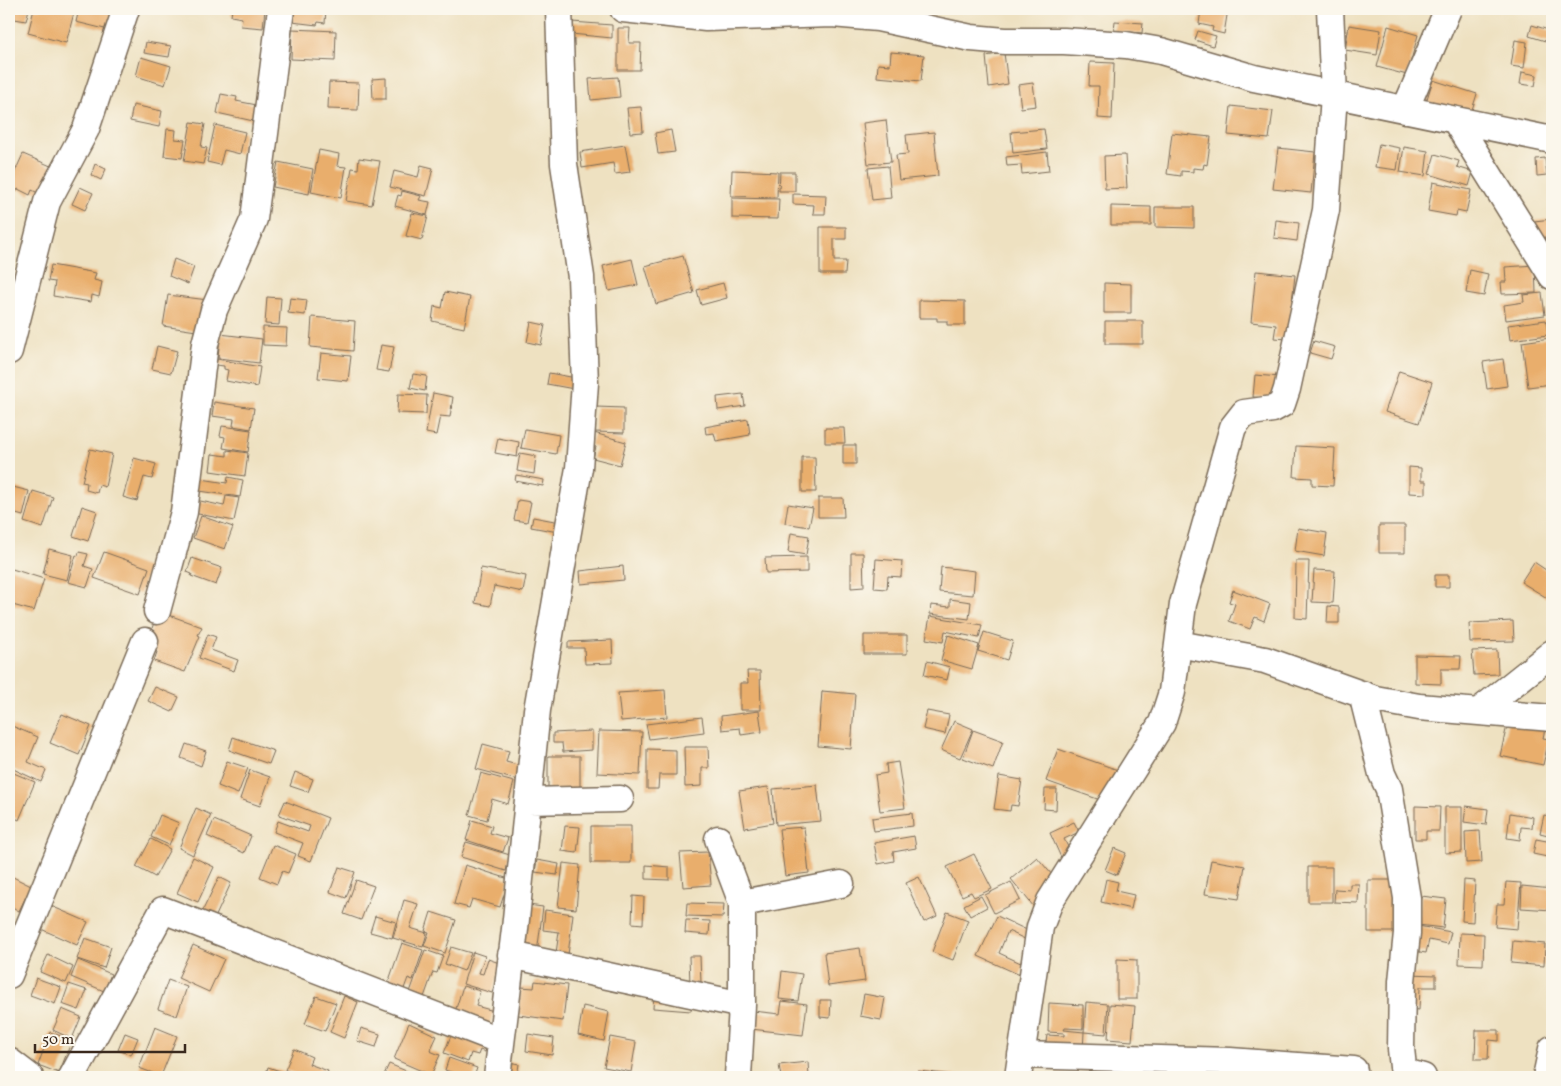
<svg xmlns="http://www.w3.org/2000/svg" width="1561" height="1086" viewBox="0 0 1561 1086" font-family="Vollkorn,serif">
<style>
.building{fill:#e9ae6c}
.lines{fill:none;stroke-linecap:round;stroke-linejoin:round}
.minor-casing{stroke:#7a6a57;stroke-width:29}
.minor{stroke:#fff;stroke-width:26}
</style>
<rect width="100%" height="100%" fill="#fbf7ec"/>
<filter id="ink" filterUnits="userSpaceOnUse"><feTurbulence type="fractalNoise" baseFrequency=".02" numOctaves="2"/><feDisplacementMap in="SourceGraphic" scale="10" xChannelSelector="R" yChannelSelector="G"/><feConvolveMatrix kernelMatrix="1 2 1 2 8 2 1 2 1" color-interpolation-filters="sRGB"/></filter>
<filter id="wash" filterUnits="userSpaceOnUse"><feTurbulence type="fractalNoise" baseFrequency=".0096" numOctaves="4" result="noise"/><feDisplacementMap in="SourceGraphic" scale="20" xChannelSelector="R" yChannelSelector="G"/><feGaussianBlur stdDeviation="1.12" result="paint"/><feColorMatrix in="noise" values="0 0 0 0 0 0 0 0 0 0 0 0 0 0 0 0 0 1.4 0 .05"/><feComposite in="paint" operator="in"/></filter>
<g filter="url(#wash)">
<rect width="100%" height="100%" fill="#eee1c1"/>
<g id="blocks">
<!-- building -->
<path class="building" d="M9,9H29L26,21L9,18Z
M34,9H75L66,43L28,33Z
M79,9H107L118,11L113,31L76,22Z
M144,9H173L172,14Z
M232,9H265L263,28L241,26L242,18L231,16Z
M293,9H326L325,23L318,22L317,25L292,22Z
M1201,9H1228L1224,34L1212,31L1213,27L1199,24Z
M1115,21L1143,23L1142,33L1114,31Z
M572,22L612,25V38L571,34Z
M1349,25L1381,30L1377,55L1345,50Z
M1532,25L1552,31V43L1529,36Z
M1388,26L1418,35L1407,75L1377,67Z
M618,28H630L629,43H641L640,70H618Z
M292,29L336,31L335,61L291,59Z
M1198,31L1216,36L1213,46L1195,40Z
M1515,40L1527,42L1524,68L1511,66Z
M146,42L171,46L169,57L144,53Z
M891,52L924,55L921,81L877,77L878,64L890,65Z
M1004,53L1008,84L989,87L986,56Z
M141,57L171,66L165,85L136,76Z
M1090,62L1114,63L1112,119L1098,118L1099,86H1089Z
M1522,72L1537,75L1535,86L1520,84Z
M618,77L620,97L591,100L589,79Z
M386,78V99H373L372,79Z
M1433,80L1477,94L1470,116L1426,102Z
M329,82L359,83L358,110L328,109Z
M1033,83L1036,106L1021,108L1018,85Z
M221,94L237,97L236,101L262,106L258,122L217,113Z
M133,105L162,111L159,127L130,121Z
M1231,106L1273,111L1269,139L1228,135Z
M641,107L643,132L630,133L627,108Z
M886,120L891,162L868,164L863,123Z
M191,122L205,124L201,147L207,148L203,164L184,161Z
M215,125L245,132L240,154L224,150L220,165L207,162Z
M167,129L176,130L175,139L185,140L182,158L164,156Z
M1044,129L1047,149L1013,153L1011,132Z
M671,130L675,152L658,154L655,133Z
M934,132L938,176L899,180L896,155L908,154L906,135Z
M1172,133L1211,137L1207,165L1204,164L1203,169L1193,168V172L1181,171V176L1167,174Z
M1379,144L1400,148L1397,170L1375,167Z
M625,145L630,172L615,174L613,163L582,168L580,152Z
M1404,147L1428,151L1425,176L1400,172Z
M1278,148L1315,152L1311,193L1273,189Z
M319,150L339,154L337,166L346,167L341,198L311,192Z
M1047,152L1049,171L1022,174L1021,165L1007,166L1006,157Z
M23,154L53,167L40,194L32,190L30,195L18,189L16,192L9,189V185Z
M1435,154L1459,161L1457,167L1473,172L1469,186L1429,174Z
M1125,155L1127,188L1105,189L1104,156Z
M359,158L380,161L372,205L346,201L352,168L358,169Z
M1545,158L1547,175L1537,176L1536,159Z
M278,162L313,169L309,194L273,187Z
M95,164L106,169L101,180L91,175Z
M421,165L433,168L426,196L390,187L394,171L418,177Z
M888,166L891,198L872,200L868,168Z
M732,170L778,172L777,197L731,196Z
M780,172H795V191H779Z
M1433,182L1471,190L1466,213L1457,211L1456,216L1428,211Z
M80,187L93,193L85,210L72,204Z
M402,191L421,196L419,200L430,202L427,215L395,206L398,195L401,196Z
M793,194L826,195L825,214H813L814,205L793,204Z
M732,198L779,199L778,219L732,218Z
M1111,206L1151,207V225H1111Z
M1155,207H1194V228L1155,227Z
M412,213L428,216L422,240L406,236Z
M1552,219V249L1538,251L1534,221Z
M1276,220L1299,223L1297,241L1274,238Z
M820,227H846V239H834V261H846L845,274H820Z
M683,256L694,293L656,304L645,266Z
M174,259L194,267L188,284L169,276Z
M632,259L638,285L609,291L603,266Z
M51,265L96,273L94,280L102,282L99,297L92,295L91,302L53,296L55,282L48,281Z
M1535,265L1536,293L1502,294L1501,282H1506L1505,267Z
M1470,270L1488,274L1484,296L1466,293Z
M1256,271L1295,275L1288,339L1274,338L1276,325L1251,322Z
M723,283L727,298L701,305L697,290Z
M1104,283L1131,284V313H1104Z
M445,292L470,297L464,328L432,321L434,306L442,308Z
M1542,293L1545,315L1506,320L1504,305L1524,302L1523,295Z
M168,295L208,300L203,332L163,326Z
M267,297L281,298L279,325L265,324Z
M290,298L307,300L305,315L288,313Z
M919,300L965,301V325H947V321H937V318H919Z
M312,317L355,321L353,351L310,347Z
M1546,320L1548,335L1510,340L1508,325Z
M1105,321H1143V344H1105Z
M531,322L545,325L541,345L527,342Z
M263,327L287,328L286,346L263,345Z
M220,334L262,339L259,363L218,358Z
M1550,338L1552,352V384L1528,387L1522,342Z
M1314,341L1335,347L1331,359L1310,353Z
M381,345L394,347L389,372L376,370Z
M157,346L177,351L171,373L152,369Z
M321,353L351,356L348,381L318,378Z
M217,359L260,367L257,387L226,381L228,370L224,369V366L216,365Z
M1503,359L1507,386L1487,389L1483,362Z
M1399,371L1432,382L1419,423L1385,412Z
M549,373L576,378L574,389L547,384Z
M413,374L427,376L425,391L410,388Z
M1255,375L1281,377L1280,399L1253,397Z
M433,393L453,397L450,417L440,416L436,435L426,433Z
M398,394L427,395L426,414L397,413Z
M743,394L745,406L718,410L717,397Z
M214,402L254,408L251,429L233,426L234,419L212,416Z
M596,407L624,408V433L595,432Z
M748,419L750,435L716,441L714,433L706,434L705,427Z
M222,426L251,430L248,452L223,448L225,437L220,436Z
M825,428H844L845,443H825Z
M525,429L559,435L556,454L521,448Z
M594,433L626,442L620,465L593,458L596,447L591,445Z
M498,438L519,442L517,457L495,453Z
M843,445H856V464H843Z
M1296,446L1335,448L1333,486L1312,485V478L1294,477Z
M90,449L112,454L105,487L99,485L97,493L86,490L87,483L82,482Z
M227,450L248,453L245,476L210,471L212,454L227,456Z
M520,453L536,456L534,474L517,471Z
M802,457H815L816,492H802Z
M134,458L156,464L152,479L144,477L137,501L123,497Z
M1409,467L1421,468V481H1426V494L1409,493Z
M516,475L544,480L543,486L515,481Z
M228,477L243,480L240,497L193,490L195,478L227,483Z
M9,486L29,491L23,516L9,512Z
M33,491L53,497L43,528L24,522Z
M226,496L239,498L234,521L188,512L191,499L224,506Z
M818,498H843L844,517H818Z
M518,500L531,502L527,522L514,520Z
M788,504L813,508L809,527L785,523Z
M82,506L97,511L88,541L73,536Z
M201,516L233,527L225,549L193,538Z
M533,517L560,522L558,532L531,527Z
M1379,525H1405V553H1379Z
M1298,528L1327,533L1324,556L1295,551Z
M791,533L809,536L806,555L788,552Z
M49,549L73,555L67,580L43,574Z
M79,552L88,554L84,566L93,569L87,587L68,582L76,555L78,556Z
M104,552L149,568L140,594L94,578Z
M851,553H863L864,587L851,588Z
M807,557V572L766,573L765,558Z
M192,558L222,568L216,585L191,576L192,574L187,572Z
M876,559L902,561L901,577L888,576L887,589L874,588Z
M1296,561H1309L1307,619L1295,618Z
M1534,562L1552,574V601L1521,582Z
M623,566L624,580L581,584L580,571Z
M941,567L975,571L973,595L939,592Z
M9,568L44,579L34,611L9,604Z
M481,568L526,576L523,592L494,586L490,606L475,603Z
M1314,570L1335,571L1333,603L1312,602Z
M1435,575H1449V587H1435Z
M1233,590L1270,604L1264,621L1255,617L1250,629L1229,621L1235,604L1229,602Z
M950,599L971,602L969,619L930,614L931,605L950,607Z
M1328,606L1339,607V623H1327Z
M158,611L202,627L198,635L200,636L185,672L154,661L157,652L154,650L149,637Z
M930,616L982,625L979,638L945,631L943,642L926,639Z
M1513,621L1514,641L1470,642L1469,623Z
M984,632L1013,641L1007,660L978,651Z
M208,634L216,637L211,650L238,660L234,671L199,658Z
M864,635H907V654H864Z
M948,635L979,645L972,669L941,660Z
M612,640L613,663L585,664L584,648H568V642Z
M1497,650L1498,674L1474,675L1472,651Z
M1415,655L1461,656L1460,669H1441V684L1415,683Z
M927,661L950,667L947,680L924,675Z
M747,671H760L761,710H740V683H748Z
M155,687L179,697L172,712L148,701Z
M665,690L667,717L621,721L618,693Z
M822,691L855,694L851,749L818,746Z
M759,711L762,732L741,735L740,728L722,730L721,716Z
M927,711L949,715L945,734L923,729Z
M62,714L91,726L79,755L50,743Z
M702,717L704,732L649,739L646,724Z
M954,721L973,729L960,758L941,750Z
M1508,721L1545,729L1543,738L1549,739L1543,765L1500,756Z
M12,726L38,737L28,762L46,770L41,782L9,767V733Z
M973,730L1003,741L993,769L963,758Z
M592,731V750L563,752L562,743H553V733Z
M599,731L642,732L640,775L597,773Z
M233,737L274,751L269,764L229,750Z
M186,744L206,751L201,766L181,758Z
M483,744L509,751L506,762L525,767L521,781L476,769Z
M684,747H708L709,768H702V786L685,787Z
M647,749L676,750V775H659L658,789H647Z
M1058,749L1118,770L1106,802L1046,781Z
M548,756H580V793H548Z
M227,761L248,768L238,794L218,786Z
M898,762L905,808L880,811L875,775L887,773L886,764Z
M250,770L270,777L260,806L240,799Z
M9,771L35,782L19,820L9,815Z
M295,772L313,779L308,792L290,786Z
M481,773L514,782L508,804L492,799L487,820L469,815Z
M999,776L1022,780L1018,806L1011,805L1010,811L994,809Z
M817,785L821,821L776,825L773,789Z
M768,787L773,823L745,828L739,791Z
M1045,789H1057L1056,810L1044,809Z
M285,801L328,818L311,861L298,856L303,843L274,832L278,821L308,832L310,826L279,815Z
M1415,806L1440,807L1439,831H1426V839H1415Z
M1466,806L1488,809L1486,825L1464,822Z
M1445,807H1462V852L1445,853Z
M196,808L211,815L193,855L179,848Z
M912,813L913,826L874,831L872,818Z
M1510,813L1533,817L1532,828L1521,827L1520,840L1507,838Z
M160,815L179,823L169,845L151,837Z
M1544,815L1552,817V836L1540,833Z
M214,820L251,836L244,853L207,836Z
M472,820L492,826L490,833L508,838L503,852L466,840Z
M1074,822L1079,832L1064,839L1073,857L1063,862L1050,833Z
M565,826L580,827L577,853L562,851Z
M591,826H631V863H591Z
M804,827L809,873L785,876L779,829Z
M1480,831L1482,862L1466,863L1465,832Z
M914,836L916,848L893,852L894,861L878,864L874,843Z
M151,839L170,849L155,877L136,867Z
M1536,839L1552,842V858L1533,854Z
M466,842L510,855L506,871L461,857Z
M273,845L296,854L288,873L282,871L277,884L260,877Z
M1114,848L1126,853L1117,875L1105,870Z
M708,852L711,885L683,887L680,853Z
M974,854L992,889L974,897L971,892L962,896L947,867Z
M193,857L214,867L198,902L177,893Z
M1037,857L1058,882L1034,907L1011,879Z
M537,860L559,864L557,875L535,872Z
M1211,860L1245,866L1239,899L1205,894Z
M563,863L580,865L576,909L558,907Z
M465,865L509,879L500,907L472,899L469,908L454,904Z
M646,865L669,867V880L646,879Z
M339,867L355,872L346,898L330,892Z
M1308,867H1332V902H1308Z
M9,875L31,886L19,911L9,905Z
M219,877L231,883L215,918L202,912Z
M919,877L937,916L924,922L906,883Z
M1106,879L1118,882L1116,891L1134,895L1131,909L1101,902Z
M356,880L374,886L361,920L344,914Z
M1368,880H1399L1405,932H1368Z
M1464,880L1475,881L1473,922L1462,921Z
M1011,882L1020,900L994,913L985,895Z
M1506,882L1521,883L1517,929L1495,927L1497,904H1504Z
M1350,884H1359L1358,903L1334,902L1335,889L1350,890Z
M1522,886L1552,889V910L1521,908Z
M633,896L644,897L643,924L632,923Z
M981,896L987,907L970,916L964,905Z
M1421,896L1446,899L1443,928L1418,925Z
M404,900L418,904L410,928L427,933L423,947L393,938Z
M687,903L724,904L723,917L686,916Z
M528,905L543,907L537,953L522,951Z
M51,906L88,922L77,945L41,929Z
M545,910L573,914L568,955L556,953L559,932L543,930Z
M431,912L456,920L445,953L424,946L429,932L425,931Z
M947,912L968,920L953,960L932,952Z
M375,916L396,922L392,938L370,932Z
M997,916L1031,932L1027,940L1008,931L999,953L1025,965L1020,975L978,956Z
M686,920L710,921L709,935L685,933Z
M1418,926L1451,932L1448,944L1429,940L1426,953L1414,951Z
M1460,933L1484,934L1483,965L1459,964Z
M85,938L111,947L104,968L77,959Z
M1513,941L1545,944L1544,966L1511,963Z
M402,943L423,950L413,980L408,978L402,994L386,989Z
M193,945L224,959L209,992L178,978Z
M451,947L471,953L464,971L445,964Z
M860,948L865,981L828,986L824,953Z
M425,950L443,956L437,973L433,972L423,1000L409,995Z
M473,952L485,956L479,973L483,974L488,959L502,964L492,993L463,984Z
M48,955L73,967L66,983L40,972Z
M689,956H700L701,984H690Z
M1117,959L1137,960V999H1117Z
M78,960L111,974L104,991L71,977Z
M782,971L802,974L798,1001L779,999Z
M1409,974L1436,975V987H1420L1419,1010L1408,1009Z
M36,978L61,987L55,1004L30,995Z
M168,980L187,987L177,1016L158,1009Z
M535,981L567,985L563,1021L518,1015L521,987L534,988Z
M69,984L87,990L79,1010L62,1004Z
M463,986L480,991L476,1006L494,1011L489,1026L454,1015Z
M654,994L692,998L691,1011L653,1008Z
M864,994L885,998L881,1020L860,1016Z
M316,996L336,1003L325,1031L305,1024Z
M344,996L358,1002L344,1038L330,1032Z
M820,1000H831L830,1018L820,1017Z
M782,1001L807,1004L803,1035L751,1029L753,1011L780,1014Z
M1086,1002L1108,1004L1106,1034L1084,1032L1083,1052L1045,1049L1047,1035L1064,1036V1033L1048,1032L1049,1003L1083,1005V1029L1065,1028L1064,1030L1084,1032Z
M1110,1004L1135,1006L1132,1041L1108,1039Z
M583,1006L609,1012L604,1041L578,1035Z
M62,1009L81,1017L72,1039L53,1030Z
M409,1023L437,1036L430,1051L440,1055L431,1075L394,1059Z
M155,1027L177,1036L161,1076L139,1068Z
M361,1028L380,1034L376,1047L357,1041Z
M1476,1030H1499V1041L1489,1040L1488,1059H1475Z
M50,1032L72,1040L59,1073L38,1065Z
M125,1033L138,1038L131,1055L118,1050Z
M452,1033L487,1046L485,1052L480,1050L478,1055L471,1053L468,1062L444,1053Z
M528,1034L554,1038L552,1055L526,1051Z
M610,1037L636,1042L631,1072L604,1067Z
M294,1049L312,1057L309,1064L328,1071L326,1077H304L285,1070Z
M449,1058L477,1068L474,1077H465L445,1070Z
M509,1062L519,1064L517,1077H506Z
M808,1062L809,1077H781L779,1065Z
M389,1064L421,1077H383Z
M268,1067L298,1077H265Z
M1196,1070H1216L1217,1077H1196Z
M918,1071L963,1076V1077H917Z
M602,1072L626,1076V1077H601Z
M1056,1074H1080V1077H1056Z"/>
</g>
</g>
<g filter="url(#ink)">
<use href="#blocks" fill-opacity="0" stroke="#7a6a57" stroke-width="1"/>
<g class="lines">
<!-- minor casing -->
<g class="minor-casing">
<path id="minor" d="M623,9L706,18L832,14L878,18L971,38L1005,41H1064L1126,45L1161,51L1254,78L1552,140
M1405,110L1448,9
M1455,120L1552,276
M9,351L47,202L86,129L126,9
M157,611L184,512L205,344L214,310L254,219L281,9
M1178,644L1265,660L1375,699L1419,707L1552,718
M1362,694L1382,774L1389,789L1407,898V933L1402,981L1401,1049L1403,1067L1409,1073L1423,1077
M1478,712L1552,653
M528,801L620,799
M742,903L841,884
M511,955L742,1005V903L718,839
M9,975L145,641
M1021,1055L1230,1061L1354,1070L1352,1077
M9,1061L30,1077
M72,1077L163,910L501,1041
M497,1077L515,929L537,710L579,468L585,383L581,277L564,164L559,9
M738,1077L742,1005
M1018,1077L1040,927L1050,901L1162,723L1172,692L1183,604L1233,427L1244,413L1273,409L1282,404L1287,389L1326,210L1334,95L1330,9
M1546,1077L1552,1049"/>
</g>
<!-- minor -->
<use href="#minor" class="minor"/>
</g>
</g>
<!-- margin -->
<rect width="1561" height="1086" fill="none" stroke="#fbf7ec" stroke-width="30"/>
<!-- scale -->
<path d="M35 1044v8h150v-8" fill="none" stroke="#3b2a1e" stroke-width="2.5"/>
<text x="42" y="1044" font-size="15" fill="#3b2a1e" stroke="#fbf7ec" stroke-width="4" paint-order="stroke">50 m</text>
</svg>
